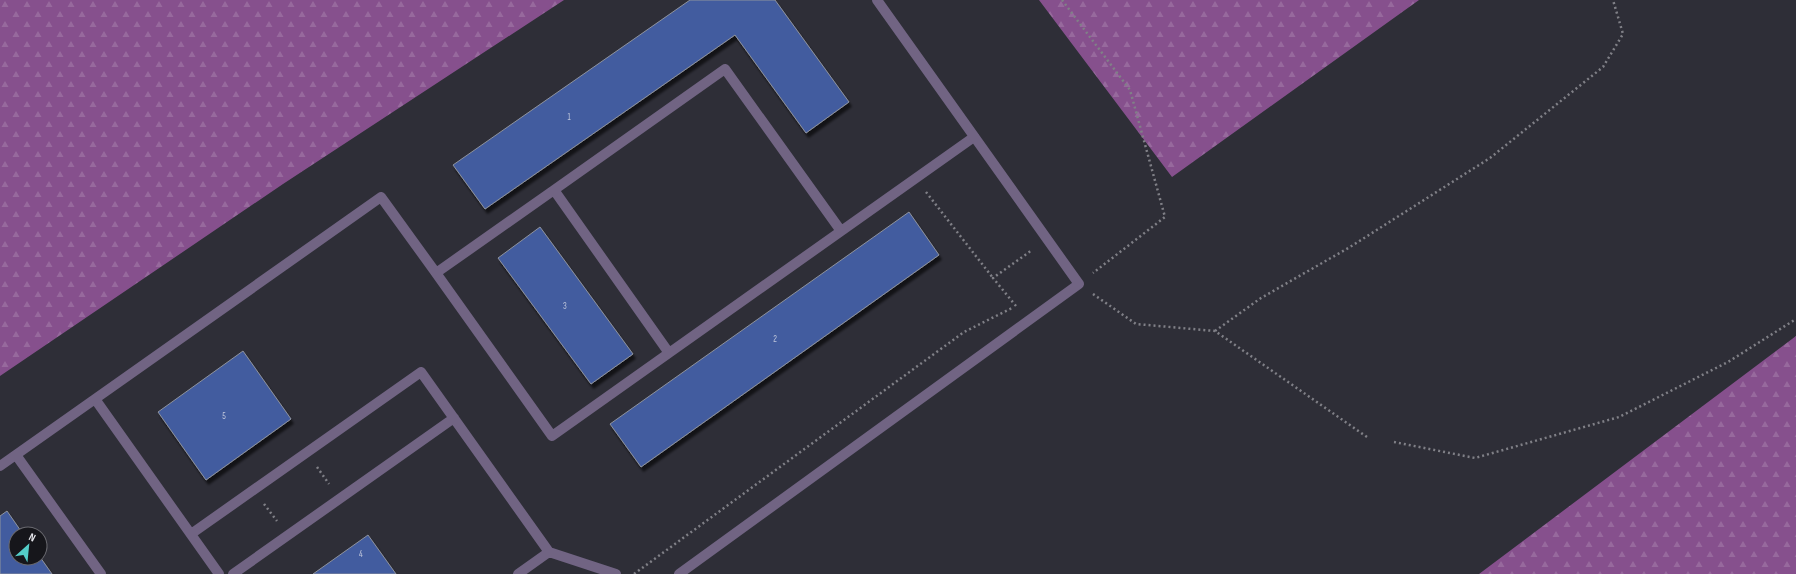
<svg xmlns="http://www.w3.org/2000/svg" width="1796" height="574" viewBox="0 0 1796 574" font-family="'Sofia Sans Condensed',sans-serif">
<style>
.forest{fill:url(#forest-firs)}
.building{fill:#425c9f;stroke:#8e939e;filter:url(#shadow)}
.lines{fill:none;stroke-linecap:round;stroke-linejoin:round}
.path{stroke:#808087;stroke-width:2.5;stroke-dasharray:2 3;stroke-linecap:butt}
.service{stroke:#716483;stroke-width:10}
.minor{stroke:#716483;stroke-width:10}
.labels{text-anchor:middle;stroke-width:4;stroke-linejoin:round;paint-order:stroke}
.number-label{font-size:9px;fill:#bfc6db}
</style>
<defs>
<pattern id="forest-firs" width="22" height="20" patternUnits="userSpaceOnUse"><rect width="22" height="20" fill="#86508d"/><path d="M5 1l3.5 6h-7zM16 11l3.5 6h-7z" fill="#97699d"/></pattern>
<filter id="shadow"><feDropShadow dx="2.5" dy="4.5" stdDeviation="1" flood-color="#0009"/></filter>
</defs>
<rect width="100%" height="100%" fill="#2e2e37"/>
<!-- forest -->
<path class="forest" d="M0,0H564L283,184L0,376Z
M1039,0H1419L1172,177Z
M1796,336V574H1479Z"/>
<!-- building -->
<path class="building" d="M690,0H775L849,102L806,133L735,35L485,209L453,165Z
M909,212L939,255L641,467L610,424Z
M540,227L633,354L591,384L498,258Z
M243,351L291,419L206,480L158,412Z
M7,511L23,534H16V558L40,557L52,574H0V516Z
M368,535L396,574H313Z"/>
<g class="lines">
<!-- path -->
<path class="path" d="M1062,0L1130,90L1165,217L1093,273
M926,192L993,278
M1093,294L1136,324L1215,331L1367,437
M1016,306L993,278L1032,250
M1215,331L1261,298L1350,247L1490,158L1603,67L1623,34L1613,0
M1394,442L1475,458L1619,417L1728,362L1796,319
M317,467L329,484
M264,504L277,521
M634,574L964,332L1012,308"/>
<!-- service -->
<path class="service" d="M841,231L725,69L554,190L669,353L974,137
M436,273L552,436L669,353
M16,455L101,574
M0,466L95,399
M191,534L421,372L549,552L616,574
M219,574L95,399L381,197L436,273L554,190
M233,574L454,418
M518,574L549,552"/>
<!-- minor -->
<path class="minor" d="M679,574L1079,284L877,0"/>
</g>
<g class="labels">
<!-- number labels -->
<g class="number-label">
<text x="569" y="120">1</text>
<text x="565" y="309">3</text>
<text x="775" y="342">2</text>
<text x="224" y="419">5</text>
<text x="361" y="557">4</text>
</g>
</g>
<!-- north arrow -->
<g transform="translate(28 546) rotate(27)"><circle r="19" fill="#16161b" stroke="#6a6a70"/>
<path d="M0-3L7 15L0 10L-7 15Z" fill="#54cdc8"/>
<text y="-6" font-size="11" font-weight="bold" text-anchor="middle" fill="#e9e9ef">N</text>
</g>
</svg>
